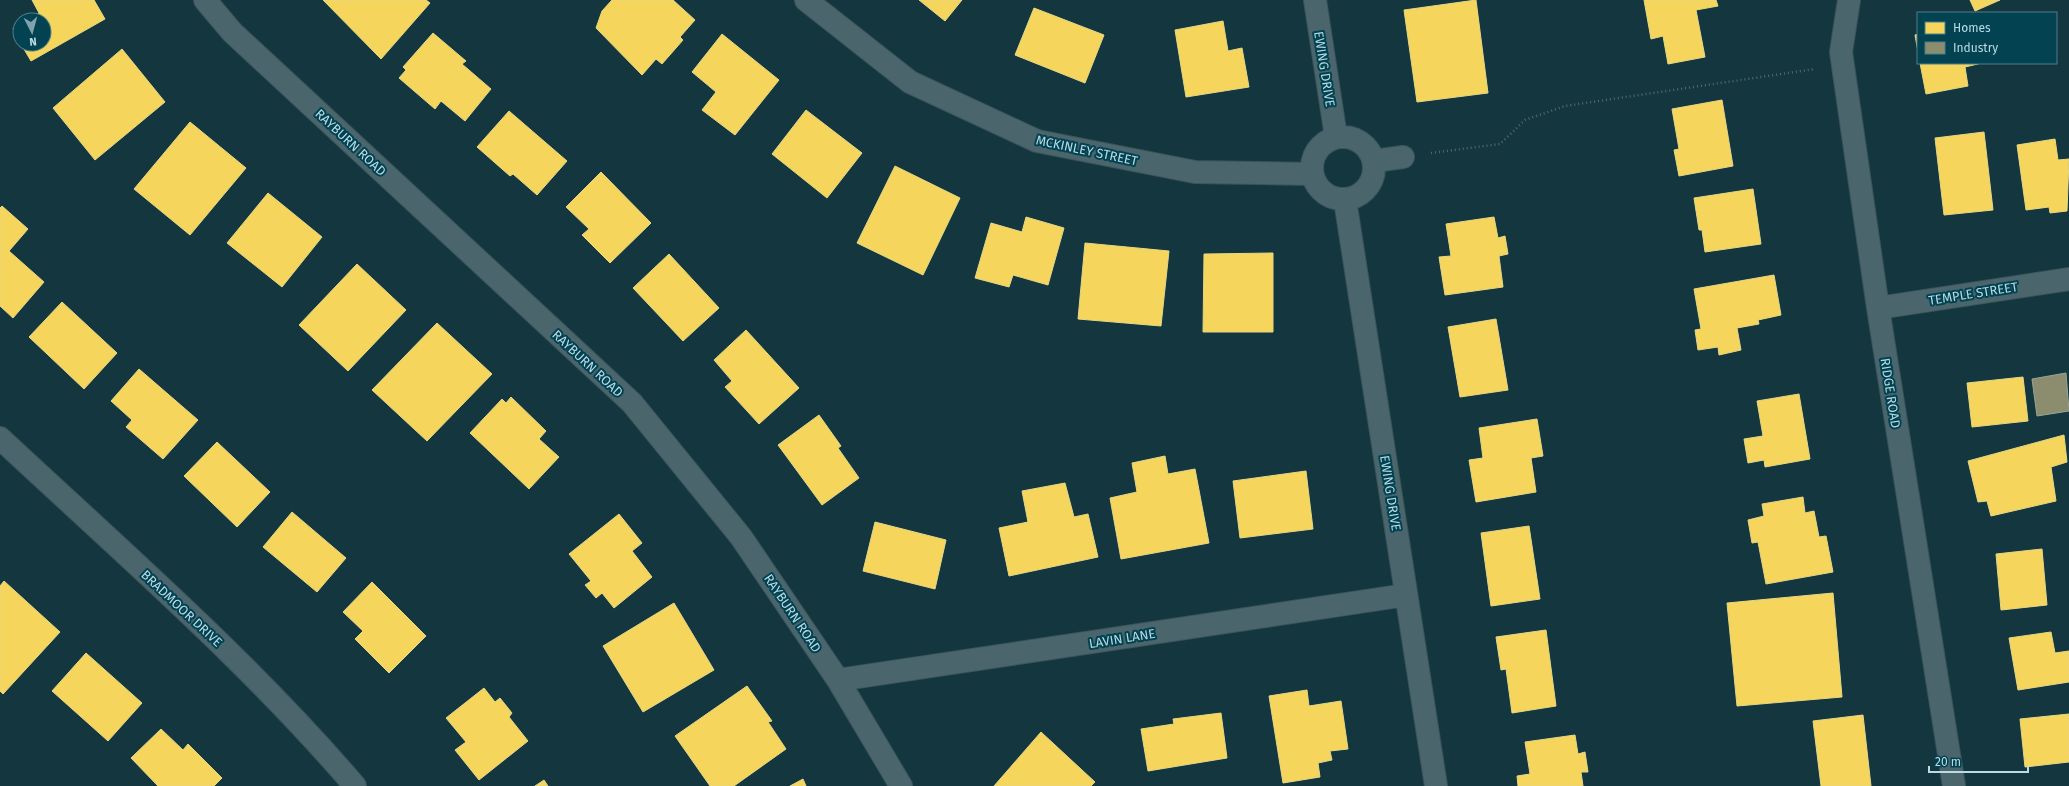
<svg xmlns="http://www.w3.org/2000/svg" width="2069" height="786" viewBox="0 0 2069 786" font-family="'Fira Sans',sans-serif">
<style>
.homes{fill:#f6d55c;stroke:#e4d785}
.industry{fill:#8c8c6e;stroke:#9aa492}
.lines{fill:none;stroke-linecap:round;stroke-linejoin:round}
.minor-casing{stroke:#3a545a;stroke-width:24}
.path{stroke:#51696f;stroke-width:2.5;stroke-dasharray:1 3;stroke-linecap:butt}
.minor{stroke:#4a656c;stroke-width:22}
.labels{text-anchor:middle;stroke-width:4;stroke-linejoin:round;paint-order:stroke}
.street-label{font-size:13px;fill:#b9dbe6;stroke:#024251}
</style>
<rect width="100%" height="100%" fill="#14373f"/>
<!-- homes -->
<path class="homes" d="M32,0H94L105,19L31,61L21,44H44V20H28L39,13Z
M323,0H426L430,3L381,59Z
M612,0H673L695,20L680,37L683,40L662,64L656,59L642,75L596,28L602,11Z
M919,0H962L945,21Z
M1476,0L1488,93L1417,102L1404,10Z
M1644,0H1716L1718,6L1696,10L1705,57L1668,64L1663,36L1651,39Z
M1970,0H2000L1975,11Z
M1034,8L1104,35L1085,83L1015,55Z
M1223,21L1228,51L1242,48L1249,87L1186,97L1175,30Z
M20,24V41L13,28Z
M433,33L466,61L462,64L491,89L465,121L441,101L435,109L399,78L406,70L403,67Z
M722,34L779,80L735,135L702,110L716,92L692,72Z
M1918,34V52L1915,35Z
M122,49L165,102L95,160L53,108Z
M1920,63H1982L1965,67L1968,86L1926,94Z
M1722,100L1733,166L1679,176L1674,150L1679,149L1672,109Z
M806,110L862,153L827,198L772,154Z
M509,111L567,161L537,195L513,174L510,176L477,147Z
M190,122L246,168L190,235L134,189Z
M1984,132L1993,210L1944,215L1935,138Z
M2055,139L2058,160L2069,159L2067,211L2050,213L2049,207L2026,210L2017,145Z
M895,166L960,198L923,275L857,243Z
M601,172L651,223L610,263L582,235L589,229L566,207Z
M1753,189L1761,244L1705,252L1702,230H1699L1694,198Z
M268,193L322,237L282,287L227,243Z
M2,206L28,229L9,251L44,282L13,318L0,306V208Z
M1026,217L1064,228L1048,285L1013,275L1009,287L975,278L991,223L1022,232Z
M1494,217L1498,238L1505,236L1508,254L1499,256L1503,287L1445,295L1439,257L1451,256L1446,224Z
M1085,243L1169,251L1161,326L1078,319Z
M1273,253V332H1203L1204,254Z
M669,254L719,308L683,341L633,288Z
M357,264L406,310L348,371L299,325Z
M1774,275L1781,315L1758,320L1759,324L1737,328L1741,350L1719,355L1718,347L1698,350L1695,330L1701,329L1694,289Z
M62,302L117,353L84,389L29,337Z
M1496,319L1508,390L1460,397L1448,327Z
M437,323L492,374L427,441L372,390Z
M746,330L799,388L759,424L725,387L732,381L714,360Z
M139,369L198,420L163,459L126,427L132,420L111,401Z
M2023,377L2028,421L1972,427L1967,383Z
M1799,394L1810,459L1765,467L1764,460L1748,463L1744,439L1763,436L1757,401Z
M511,397L546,431L539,439L559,457L529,489L470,433L502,399L506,403Z
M819,415L841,446L838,448L859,478L822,505L778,445Z
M1537,419L1543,456L1531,458L1536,492L1476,502L1469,460L1483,458L1479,428Z
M2064,435L2067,462L2051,467L2056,501L1991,516L1987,501L1978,502L1968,461Z
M217,442L270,492L237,527L184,476Z
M1165,456L1168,474L1195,469L1209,543L1121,559L1110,498L1137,492L1132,463Z
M1306,471L1313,529L1240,538L1233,481Z
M1065,483L1074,517L1088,514L1098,557L1009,576L999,528L1028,522L1022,491Z
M1803,497L1805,513L1814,511L1819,537L1826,536L1833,572L1766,584L1758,542L1752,543L1748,520L1764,516L1762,504Z
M292,512L346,558L317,592L263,547Z
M619,514L642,543L632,551L652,577L614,608L602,593L596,598L585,585L591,581L569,554Z
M875,522L946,540L935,589L863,571Z
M1529,526L1540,599L1491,606L1481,533Z
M2042,549L2047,605L2001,610L1996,554Z
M4,581L60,632L3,694L0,691V586Z
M372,582L426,636L389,673L355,639L363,631L343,612Z
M1833,593L1842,697L1737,706L1727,603Z
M674,603L714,670L643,712L603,646Z
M1546,630L1556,706L1512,713L1506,669L1501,670L1496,637Z
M2051,632L2055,653L2069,651V682L2018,690L2009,638Z
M86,653L142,703L108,741L52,691Z
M747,686L772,721L768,722L786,749L734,786H710L675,736Z
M484,688L495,702L500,698L512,713L509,717L528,741L479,780L455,750L466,742L446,718Z
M1307,690L1309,706L1341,701L1348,749L1330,751L1332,760L1318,763L1320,777L1283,783L1269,696Z
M1221,713L1227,758L1148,771L1141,729L1174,724L1173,719Z
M2069,714V762L2025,767L2020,719Z
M1863,715L1871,786H1821L1813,721Z
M161,729L183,750L188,744L222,778L214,786H158L131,758Z
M1041,732L1095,782L1091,786H994Z
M1575,735L1578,754L1585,752L1588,772H1581L1583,786H1518L1517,776L1530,774L1525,742Z
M803,779L806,786H790Z
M544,780L548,786H535Z"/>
<!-- industry -->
<path class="industry" d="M2066,373L2069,411L2037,416L2032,379Z"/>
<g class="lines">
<!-- minor casing -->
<g class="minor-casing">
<path id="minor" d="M205,0L232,32L632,403L741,537L838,680L901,786
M806,0L910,82L1037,141L1195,172L1312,174
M1315,0L1336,137
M1849,0L1841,52L1878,308L1954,786
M1312 168a31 31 0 1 1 62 0a31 31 0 1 1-62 0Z
M1374,161L1403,157
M1345,200L1436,786
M1878,308L2069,279
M0,438C121,551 247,660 355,786
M838,680L1406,595"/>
</g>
<!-- path -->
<path class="path" d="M1431,153L1500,144L1525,120L1565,106L1815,69"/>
<!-- minor -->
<use href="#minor" class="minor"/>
</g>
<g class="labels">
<!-- street labels -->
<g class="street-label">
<text transform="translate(1325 69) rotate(81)" y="5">EWING DRIVE</text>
<text transform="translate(351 142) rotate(43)" y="5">RAYBURN ROAD</text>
<text transform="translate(1087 150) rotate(12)" y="5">MCKINLEY STREET</text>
<text transform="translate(1973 293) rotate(-9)" y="5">TEMPLE STREET</text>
<text transform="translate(588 363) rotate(43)" y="5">RAYBURN ROAD</text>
<text transform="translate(1891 393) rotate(81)" y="5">RIDGE ROAD</text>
<text transform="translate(1391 493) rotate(81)" y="5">EWING DRIVE</text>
<text transform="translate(182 608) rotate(43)" y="5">BRADMOOR DRIVE</text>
<text transform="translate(793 613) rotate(56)" y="5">RAYBURN ROAD</text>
<text transform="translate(1122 638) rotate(-9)" y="5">LAVIN LANE</text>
</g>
</g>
<!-- legend -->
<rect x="1917" y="12" width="140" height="52" fill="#024251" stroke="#4b7f8d"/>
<rect x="1925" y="22" width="20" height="12" fill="#f6d55c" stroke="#4b7f8d"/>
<text x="1953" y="32" font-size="12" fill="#b9dbe6">Homes</text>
<rect x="1925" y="42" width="20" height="12" fill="#8c8c6e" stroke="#4b7f8d"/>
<text x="1953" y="52" font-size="12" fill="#b9dbe6">Industry</text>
<!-- north arrow -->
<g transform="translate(32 32) rotate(174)"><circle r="19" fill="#024251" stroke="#4b7f8d"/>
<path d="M0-3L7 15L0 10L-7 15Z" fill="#7fa2ac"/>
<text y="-6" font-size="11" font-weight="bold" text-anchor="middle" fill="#b9dbe6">N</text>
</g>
<!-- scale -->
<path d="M1929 766v6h99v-6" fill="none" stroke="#b9dbe6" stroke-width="2"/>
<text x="1935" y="766" font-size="12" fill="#b9dbe6" stroke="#024251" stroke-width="3" paint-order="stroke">20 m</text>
</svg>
